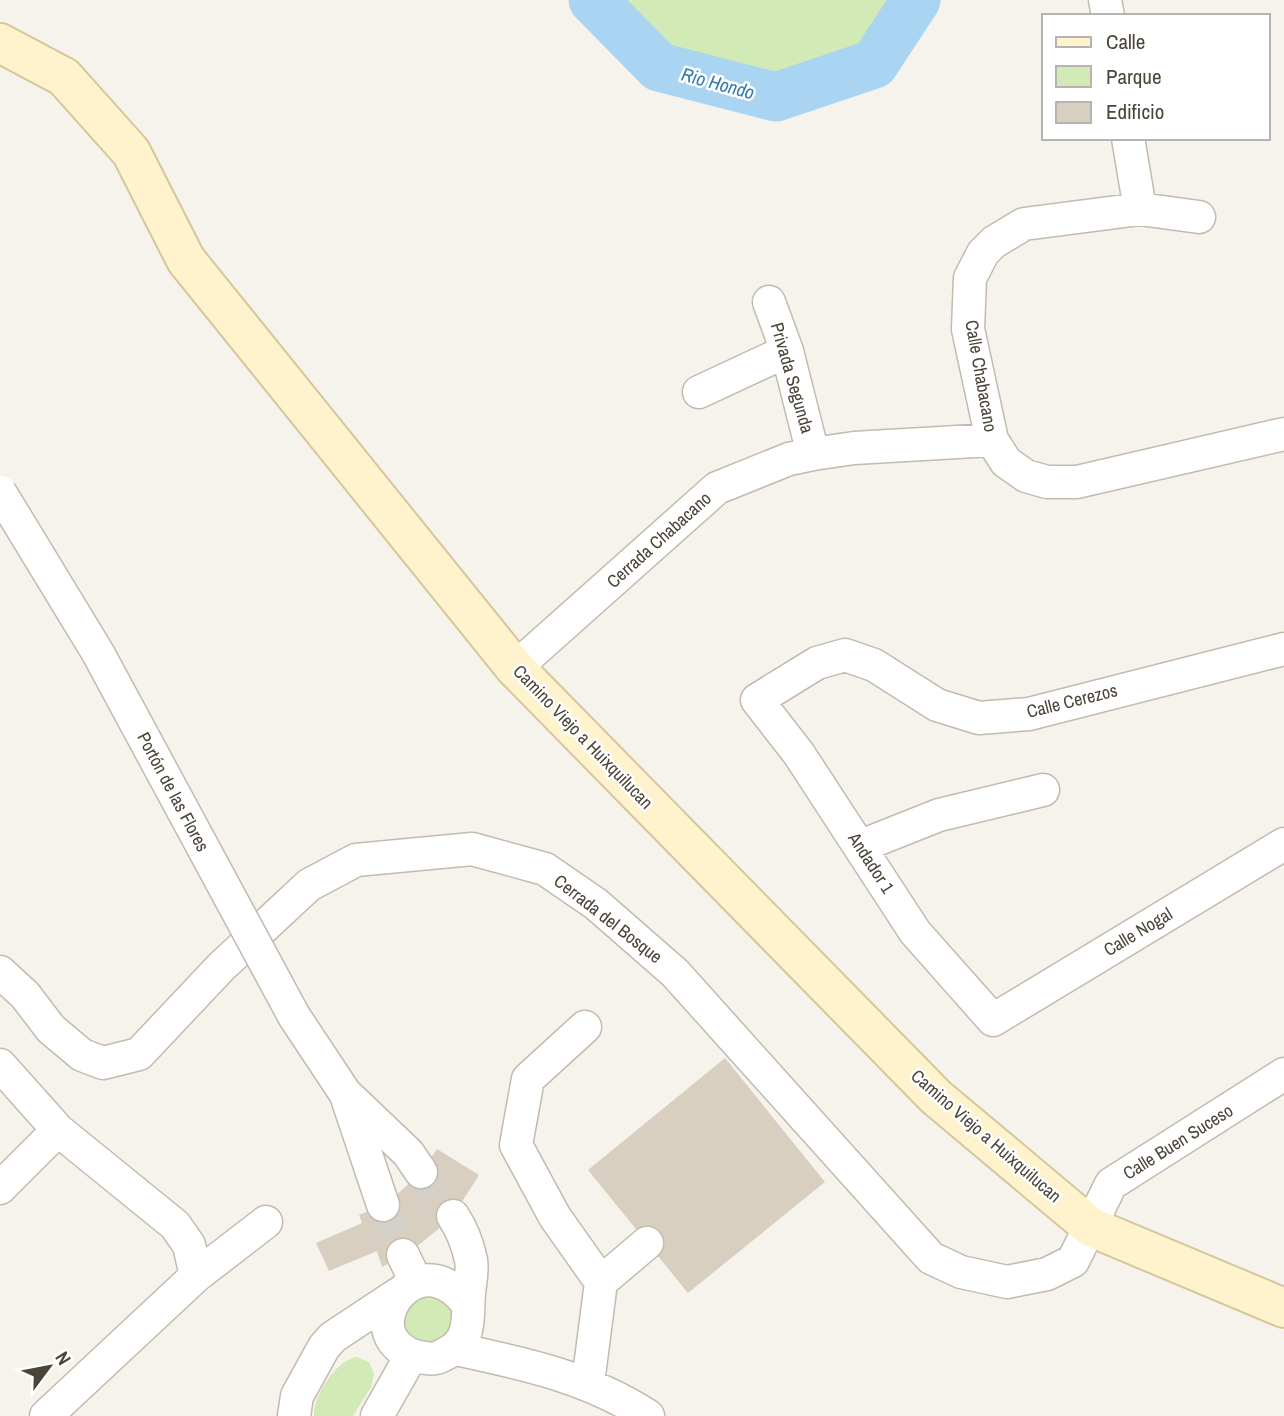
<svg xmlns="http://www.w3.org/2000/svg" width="1284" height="1416" viewBox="0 0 1284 1416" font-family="'Archivo Narrow',sans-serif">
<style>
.green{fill:#d2eab5}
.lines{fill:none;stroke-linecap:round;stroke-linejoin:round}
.river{stroke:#a9d4f2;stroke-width:49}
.building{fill:#d8cfc1}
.street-tunnel{stroke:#d4d0c8;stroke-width:32;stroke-dasharray:32 16;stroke-linecap:butt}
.street-casing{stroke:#c2bbae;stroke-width:35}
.secondary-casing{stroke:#d6c79b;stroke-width:42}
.street{stroke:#fff;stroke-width:32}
.secondary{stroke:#fff3cd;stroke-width:38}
.street-bridge-casing{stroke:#c2bbae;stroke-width:35;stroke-linecap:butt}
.street-bridge{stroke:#fff;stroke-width:32}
.labels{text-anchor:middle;stroke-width:5;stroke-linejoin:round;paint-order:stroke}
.street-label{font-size:18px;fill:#4b4439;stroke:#fff}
.water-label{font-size:19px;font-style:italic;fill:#2e7ab2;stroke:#fff}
</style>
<rect width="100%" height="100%" fill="#f6f3ec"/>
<!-- green -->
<path class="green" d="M615,0H898L864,51L776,81L668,53Z
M401 1319a27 27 0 1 1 54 0a27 27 0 1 1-54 0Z
M357,1357L369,1362L374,1374L371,1387L353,1416H314C313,1396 337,1359 357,1357Z"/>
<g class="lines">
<!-- river -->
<path class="river" d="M593,0L659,67L776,97L874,64L916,0"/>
</g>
<!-- building -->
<path class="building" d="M725,1058L825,1182L688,1293L588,1170Z
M437,1149L479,1175L451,1219L411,1251L382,1267L377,1251L329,1271L316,1243L362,1223L359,1215L388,1203L421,1172Z"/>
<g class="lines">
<!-- street-tunnel -->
<path class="street-tunnel" d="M421,1172L453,1216
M383,1205L403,1255"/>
<!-- street casing -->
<g class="street-casing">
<path id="street" d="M1105,0L1108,16
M1128,138L1140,209
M1199,217L1140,209L1024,224L994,242L983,253L970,278L968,329L992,440L1006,462L1026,476L1047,482H1077L1284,434
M769,302L787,351L813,454
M699,392L787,351
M1284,649L1029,714L979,718L937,705L874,665L845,655L817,663L757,700L799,754L915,932L993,1020L1284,844
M515,668L717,488L789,459L813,454L854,448L992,440
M861,846L939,815L1043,790
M0,972L25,995L51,1029L82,1055L103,1063L139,1054L221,967L309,885L356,860L472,849L545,869L596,904L675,973L931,1258L961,1272L1007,1282L1047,1274L1073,1261L1111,1184L1284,1074
M294,1016L345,1093L408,1153L421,1172
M585,1027L528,1079L516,1145L555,1217L601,1282L588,1383
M0,1065L58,1130L175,1225L189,1245L196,1276
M347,1098L383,1205
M0,1188L58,1130
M453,1216C461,1228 468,1246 471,1260C473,1270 470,1283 469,1293C467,1317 472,1341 447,1353C439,1357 435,1360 426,1358C413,1357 403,1353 394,1342C369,1309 425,1245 468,1305
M403,1255L416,1282
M601,1282L647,1243
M456,1349C525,1364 588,1377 648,1416
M46,1416L196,1276L266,1222
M294,1416L297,1396L324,1347L333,1337L398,1294
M377,1416L411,1356"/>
</g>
<!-- secondary casing -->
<g class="secondary-casing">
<path id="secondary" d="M0,43L64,77L131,152L186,260L515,668L936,1097L1091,1227L1284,1308"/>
</g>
<!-- street -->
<use href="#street" class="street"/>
<!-- secondary -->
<use href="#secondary" class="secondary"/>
<!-- street-bridge casing -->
<g class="street-bridge-casing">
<path id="street-bridge" d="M0,492L98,653L294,1016"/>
</g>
<!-- street-bridge -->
<use href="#street-bridge" class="street-bridge"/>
</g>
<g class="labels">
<!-- street labels -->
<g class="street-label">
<text transform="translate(981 376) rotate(80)" y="6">Calle Chabacano</text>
<text transform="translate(792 378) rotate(74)" y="6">Privada Segunda</text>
<text transform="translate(659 540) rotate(-42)" y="6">Cerrada Chabacano</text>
<text transform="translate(1072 701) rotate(-14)" y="6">Calle Cerezos</text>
<text transform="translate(583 737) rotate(46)" y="6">Camino Viejo a Huixquilucan</text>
<text transform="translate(173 792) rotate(62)" y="6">Portón de las Flores</text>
<text transform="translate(871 863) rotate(57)" y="6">Andador 1</text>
<text transform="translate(608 919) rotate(38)" y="6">Cerrada del Bosque</text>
<text transform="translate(1138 932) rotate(-31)" y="6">Calle Nogal</text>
<text transform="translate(986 1136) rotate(41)" y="6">Camino Viejo a Huixquilucan</text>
<text transform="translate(1178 1142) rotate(-32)" y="6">Calle Buen Suceso</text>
</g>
<!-- water labels -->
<g class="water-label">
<text transform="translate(718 83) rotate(15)" y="7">Rio Hondo</text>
</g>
</g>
<!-- legend -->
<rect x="1042" y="14" width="228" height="126" fill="#ffffff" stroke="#b7b4b0" stroke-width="2"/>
<rect x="1056" y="37" width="35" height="10" fill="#fff3cd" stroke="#b7b4b0" stroke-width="2"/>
<text x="1106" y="49" font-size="21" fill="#4b4439">Calle</text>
<rect x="1056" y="66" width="35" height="21" fill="#d2eab5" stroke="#b7b4b0" stroke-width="2"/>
<text x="1106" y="84" font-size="21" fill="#4b4439">Parque</text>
<rect x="1056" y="102" width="35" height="21" fill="#d8cfc1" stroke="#b7b4b0" stroke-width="2"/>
<text x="1106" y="119" font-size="21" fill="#4b4439">Edificio</text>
<!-- north arrow -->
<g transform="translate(49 1367) rotate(58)" stroke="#ffffff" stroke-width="5" paint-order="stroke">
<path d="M0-5L12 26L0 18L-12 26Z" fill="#4b4439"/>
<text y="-10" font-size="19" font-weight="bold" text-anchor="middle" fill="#4b4439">N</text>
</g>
</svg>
